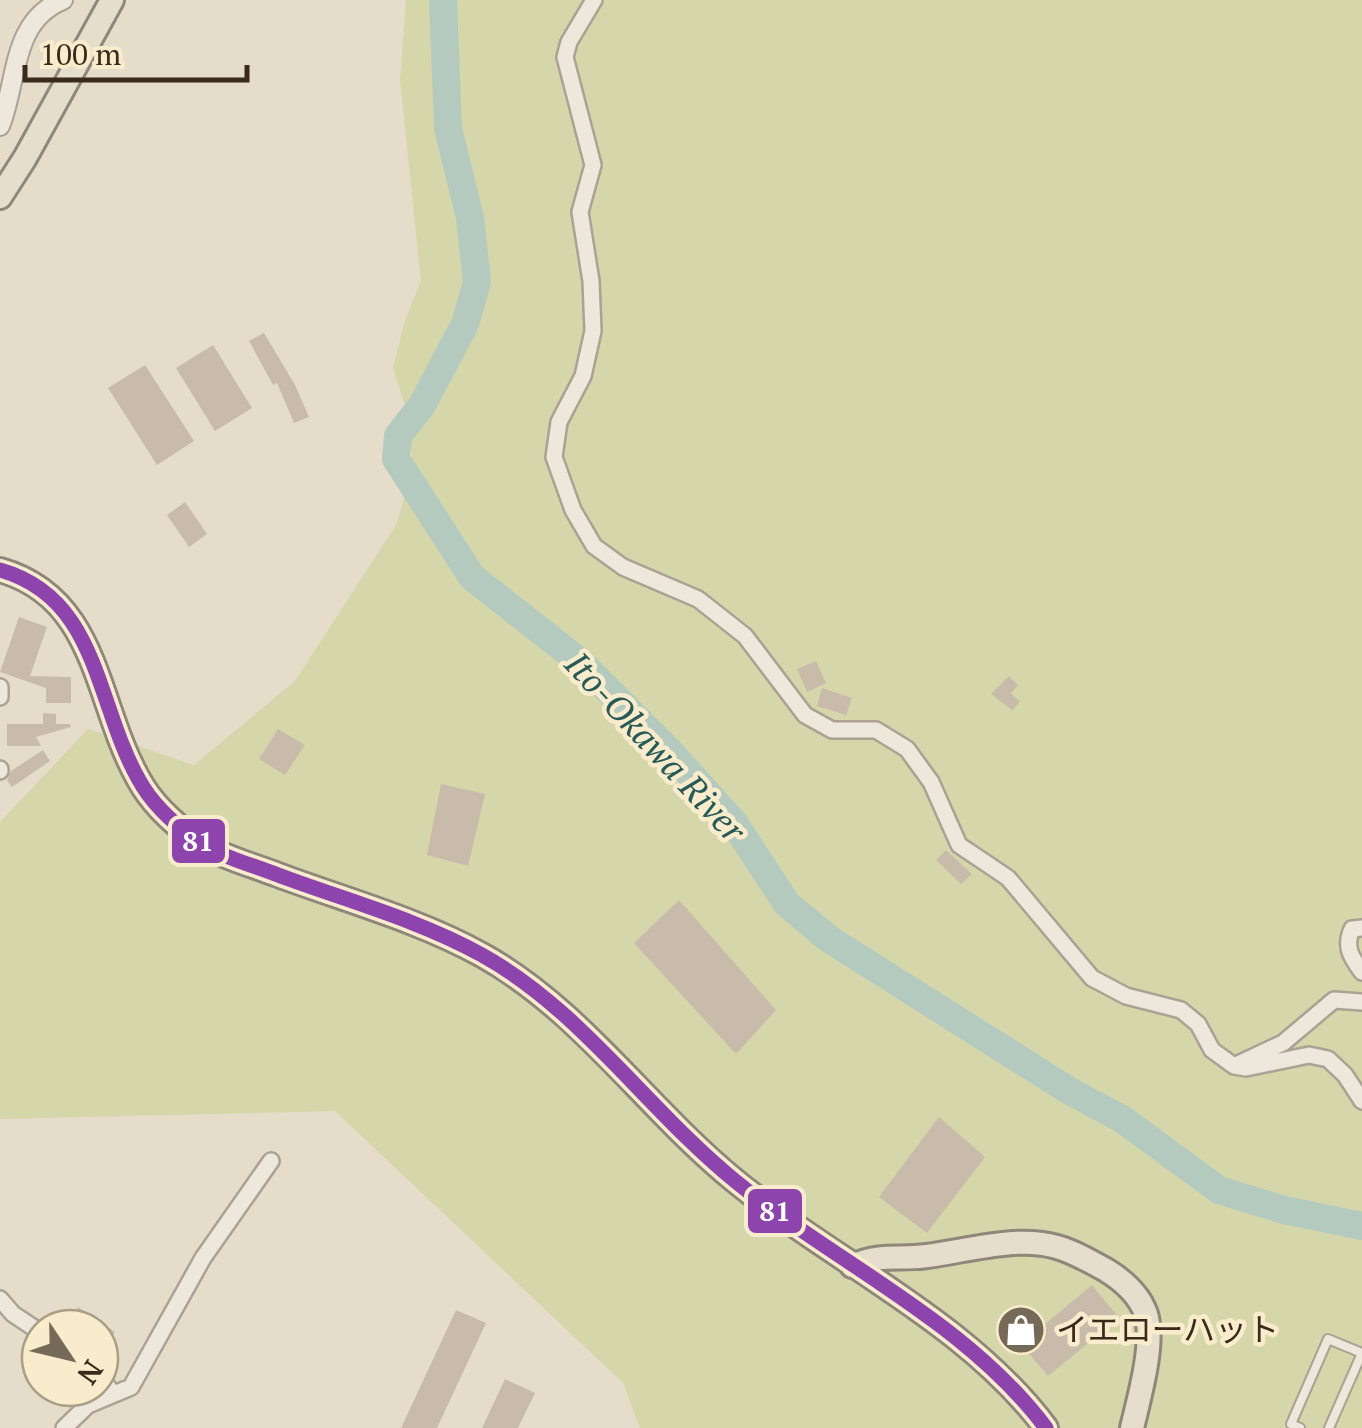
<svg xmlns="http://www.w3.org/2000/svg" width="1362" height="1428" viewBox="0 0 1362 1428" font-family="'PT Serif','Noto Sans JP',serif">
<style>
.green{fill:#d5d6aa}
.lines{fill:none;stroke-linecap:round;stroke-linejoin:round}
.river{stroke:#b5cabe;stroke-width:28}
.building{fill:#c9bbaa}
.service-casing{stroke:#aaa293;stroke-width:12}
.minor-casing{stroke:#aaa293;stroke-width:20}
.tertiary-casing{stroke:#aaa293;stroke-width:22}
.primary-casing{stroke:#8f877a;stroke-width:28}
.service{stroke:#ede7dc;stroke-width:8}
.minor{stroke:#ede7dc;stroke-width:15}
.tertiary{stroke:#ede7dc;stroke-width:18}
.primary{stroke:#e5decc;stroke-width:22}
.bus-1-casing{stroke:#f8eccd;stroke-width:22}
.bus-1{stroke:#8e44ad;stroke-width:15}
.labels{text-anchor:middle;stroke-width:9;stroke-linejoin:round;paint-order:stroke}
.poi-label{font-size:32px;fill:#392a1b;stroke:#f8eccd;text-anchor:start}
.water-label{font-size:35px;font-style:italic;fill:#295a57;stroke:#f8eccd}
.line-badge{stroke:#f8eccd;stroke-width:4}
.badge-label{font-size:28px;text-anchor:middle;font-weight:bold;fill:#fff}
</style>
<rect width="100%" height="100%" fill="#e5ddc9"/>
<!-- green -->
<path class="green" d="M406,0H1362V1428H640L623,1383L335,1111L0,1119V822L88,729L194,765L295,681L396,525L413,469L408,415L393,368L405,320L421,281L400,80Z"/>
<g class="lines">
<!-- river -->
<path class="river" d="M443,0L448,128L470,218L477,282L465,324L422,405L398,436L396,459L472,577L579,661L669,751L734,823L787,904L829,939L1068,1090L1122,1119L1219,1190L1284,1210L1362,1226"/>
</g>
<!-- building -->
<path class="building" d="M264,333L295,385L309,417L294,423L277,383L273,385L249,341Z
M213,345L252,408L215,431L176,368Z
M145,365L194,441L157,465L108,388Z
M185,502L207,534L189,547L167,515Z
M19,617L47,627L30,676L71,677V703H46V688L0,672Z
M816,661L826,683L807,692L797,669Z
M1009,676L1018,685L1011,693L1020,702L1012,710L991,694Z
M822,688L852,698L846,715L817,706Z
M43,713L56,714V724H70L71,727L36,737L41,746H7V724H43Z
M278,729L305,745L285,775L259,759Z
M43,750L50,761L12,787L7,780L11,771Z
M441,784L485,794L468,866L427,855Z
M946,850L972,874L961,884L936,860Z
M679,900L776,1010L736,1054L634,943Z
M939,1117L985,1157L927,1233L879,1197Z
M1092,1285L1119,1318L1048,1376L1021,1344Z
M78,1307L115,1332L100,1355V1328H65Z
M456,1310L486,1323L437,1428H401Z
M505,1379L535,1393L518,1428H482Z"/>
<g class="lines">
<!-- service casing -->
<g class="service-casing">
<path id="service" d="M1300,1428L1291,1424L1328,1339L1362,1353L1329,1428"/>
</g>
<!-- minor casing -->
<g class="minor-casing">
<path id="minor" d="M594,0L569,42L565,57L593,165L580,212L591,281L593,331L583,376L559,422L554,457L573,510L594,546L623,567L698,599L745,636L805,715L832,730H876L907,749L931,782L959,845L1008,878L1092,978L1126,996L1181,1010L1198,1024L1212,1050L1234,1066L1246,1068L1309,1055L1328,1059L1345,1075L1362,1101
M0,687V697
M0,769V771
M1362,928L1352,929C1344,947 1351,957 1362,972
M1238,1064L1283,1043L1334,1000L1362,1002
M0,1299L13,1314L40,1332
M100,1376L113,1394
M64,1428L88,1405L131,1387L203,1258L271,1161"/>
</g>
<!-- tertiary casing -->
<g class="tertiary-casing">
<path id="tertiary" d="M0,126C18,81 11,21 63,0"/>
</g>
<!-- primary casing -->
<g class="primary-casing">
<path id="primary" d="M0,197L25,158L112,0
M0,570C99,598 95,703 139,780C152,804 173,823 195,839C220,857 250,864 278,875C345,900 419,920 482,955C581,1010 647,1109 734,1180C835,1263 966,1321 1046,1428
M852,1266C882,1253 897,1260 927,1256C967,1251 1018,1235 1057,1247C1074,1252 1090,1261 1106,1270C1124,1281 1139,1294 1146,1314C1155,1343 1139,1398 1132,1428"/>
</g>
<!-- service -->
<use href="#service" class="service"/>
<!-- minor -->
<use href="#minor" class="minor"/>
<!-- tertiary -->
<use href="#tertiary" class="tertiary"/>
<!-- primary -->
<use href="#primary" class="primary"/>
<!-- bus-1 casing -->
<g class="bus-1-casing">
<path id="bus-1" d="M0,570C99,598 95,703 139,780C152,804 173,823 195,839C220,857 250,864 278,875C345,900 419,920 482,955C581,1010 647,1109 734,1180C835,1263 966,1321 1046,1428"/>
</g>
<!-- bus-1 -->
<use href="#bus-1" class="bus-1"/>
</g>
<!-- icons -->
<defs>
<g id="shop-disc" transform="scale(2.5)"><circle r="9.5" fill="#756958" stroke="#f8eccd"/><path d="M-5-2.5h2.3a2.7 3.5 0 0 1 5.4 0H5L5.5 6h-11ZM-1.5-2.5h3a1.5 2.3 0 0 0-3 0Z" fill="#fff"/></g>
</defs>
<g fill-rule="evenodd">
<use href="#shop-disc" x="1021" y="1330"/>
</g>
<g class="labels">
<!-- poi labels -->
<g class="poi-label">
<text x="1056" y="1341">イエローハット</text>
</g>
<!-- water labels -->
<g class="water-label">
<text transform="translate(655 747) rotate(47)" y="12">Ito-Okawa River</text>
</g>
</g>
<g class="line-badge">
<rect x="170" y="817" width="57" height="48" rx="10" fill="#8e44ad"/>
<rect x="746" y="1187" width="58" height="48" rx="10" fill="#8e44ad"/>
</g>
<g class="badge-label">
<text x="198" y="851">81</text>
<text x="775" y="1221">81</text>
</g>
<!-- north arrow -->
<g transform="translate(70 1358) rotate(125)"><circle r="48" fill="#f8eccd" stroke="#ac9e86" stroke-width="2.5"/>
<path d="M0-8L18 38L0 25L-18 38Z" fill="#756958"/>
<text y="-15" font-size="28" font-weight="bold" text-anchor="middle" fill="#392a1b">N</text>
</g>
<!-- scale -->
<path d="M25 65v15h222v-15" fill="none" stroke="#392a1b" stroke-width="5"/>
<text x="40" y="65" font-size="30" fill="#392a1b" stroke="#f8eccd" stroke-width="8" paint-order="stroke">100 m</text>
</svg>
